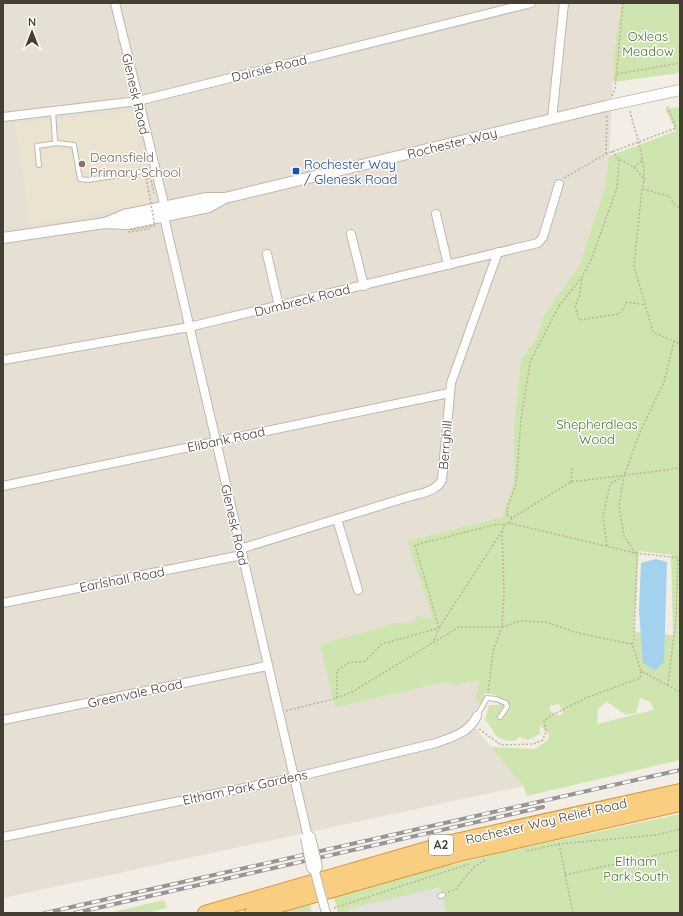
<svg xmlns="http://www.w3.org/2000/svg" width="683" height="916" viewBox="0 0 683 916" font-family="Quicksand,sans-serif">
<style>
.residential{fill:#e6dfd3}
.education{fill:#ebe2cf}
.green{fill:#cfe5af;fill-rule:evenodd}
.parking{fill:#e3e0dd}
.water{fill:#a3d2ed}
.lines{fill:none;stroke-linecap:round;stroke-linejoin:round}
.service-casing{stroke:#c0b8ab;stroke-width:6}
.minor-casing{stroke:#c0b8ab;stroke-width:10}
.tertiary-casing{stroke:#c0b8ab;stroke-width:12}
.trunk-casing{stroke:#d7973a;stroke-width:16}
.path{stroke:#beb09a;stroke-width:1.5;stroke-dasharray:2 2;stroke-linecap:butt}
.service{stroke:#fff;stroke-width:4}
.minor{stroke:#fff;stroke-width:8}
.tertiary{stroke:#fff;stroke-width:10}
.trunk{stroke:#face80;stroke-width:14}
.rail-casing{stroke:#959595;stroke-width:4}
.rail{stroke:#fff;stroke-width:2.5;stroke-dasharray:8;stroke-linecap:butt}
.minor-bridge-casing{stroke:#c0b8ab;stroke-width:10;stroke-linecap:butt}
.path-bridge{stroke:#beb09a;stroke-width:1.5;stroke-dasharray:2 2;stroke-linecap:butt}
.minor-bridge{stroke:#fff;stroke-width:8}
.education-dot{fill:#8d6e63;stroke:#fff;stroke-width:1.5}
.transit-dot{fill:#1a4fb4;stroke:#fff;stroke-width:1.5}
.labels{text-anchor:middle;stroke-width:3;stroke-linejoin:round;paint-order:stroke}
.shield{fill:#fff;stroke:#7c7872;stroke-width:1}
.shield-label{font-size:12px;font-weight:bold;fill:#443e35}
.park-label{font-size:13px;fill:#49742b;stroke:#fff}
.street-label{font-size:13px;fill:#443e35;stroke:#fff}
.education-label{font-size:13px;fill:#785e54;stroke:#fff;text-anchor:start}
.transit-label{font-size:13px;fill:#164399;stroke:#fff;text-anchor:start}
</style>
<rect width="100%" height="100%" fill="#f2eee5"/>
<!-- residential -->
<path class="residential" d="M3,3H621L614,54L609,156L605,187L579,266L544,315L536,339L521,359L514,426V482L502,517L407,541L433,620L320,646L335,708L435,684L460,681L487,660L484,700L468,719L523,786L3,898Z"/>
<!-- education -->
<path class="education" d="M133,111L151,204L30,224L15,124Z"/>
<!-- green -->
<path class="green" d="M621,3H680V73L613,82L614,54Z
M680,107V760L527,796L523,786L491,747L535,749L548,740L549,735L540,725V734L528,740L519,737L515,741C492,741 497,732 485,720L489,705H499L496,695L486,693L480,703L475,699L480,681H467L457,686L452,682L435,684L335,708L320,646L337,639H341L395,623C404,624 413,626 417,615L433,620L407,541L502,517L514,482V426L521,359L536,339L544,315L579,266L605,187L609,156L676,131L665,109ZM639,551L671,555L673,635L635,632L633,645ZM640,698L650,702L654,710L597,724L598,709L607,702L626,715L636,713ZM559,704L563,713L560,716L551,712L549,706Z
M680,814V913H338L333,894L508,851Z
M164,900L167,908L147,913H109Z
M310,904L312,913H276Z"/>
<!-- parking -->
<path class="parking" d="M440,887L446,913H348V909Z"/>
<!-- water -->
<path class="water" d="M656,559L667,562L664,662L655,670L643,663L639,610L641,563Z"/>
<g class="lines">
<!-- service casing -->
<g class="service-casing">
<path id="service" d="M53,111L55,141L57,143L74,145L80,179L88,180L139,172
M39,165L37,146L57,143
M477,716L487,698L496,699L506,703L507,707L500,717
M440,896L443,895"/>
</g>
<!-- minor casing -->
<g class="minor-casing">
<path id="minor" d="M115,3L165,208
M3,117L138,101L531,3
M552,119L564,3
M436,214L448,265
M164,217L307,833L311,837
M351,234L364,286
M267,254L279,306
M3,360L189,327L538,243L543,237L559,184
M3,486L449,393
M337,519L358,590
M240,549L411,496C423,493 436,491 442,480L451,383L498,252
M3,603L242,555
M3,720L267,666
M3,837L288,779L436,743C452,737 469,733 477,716
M323,902L326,913"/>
</g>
<!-- tertiary casing -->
<g class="tertiary-casing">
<path id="tertiary" d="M105,223L124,215L207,198H225L606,106L680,90
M3,238L105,223L127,224L209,207L225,198"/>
</g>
<!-- trunk casing -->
<g class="trunk-casing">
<path id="trunk" d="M205,913L451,842L680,791
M252,913L459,854L680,804"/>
</g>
<!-- path -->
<path class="path" d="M617,74L680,63
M612,96L615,89L623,3
M630,111C635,133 649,167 642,189L634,266L653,332L680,344
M612,151L619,159L634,167L645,180
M606,154L607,116
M634,167L643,160
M564,178L606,154L676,128L667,106
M643,189L669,196L674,204L680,208
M582,279L579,297L575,306L579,320L619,314L627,302L645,305
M674,341L664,382L640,432L624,476L619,506L624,536L637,556L634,641L632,644L641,671L680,692
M571,482L572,466
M512,518L507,515V509L516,484L521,419L530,362L559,306L582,277L591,260L617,188L619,159
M509,523L512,518L571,482L680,468
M502,531L439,628L415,545L498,524L504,525
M607,546L603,517L610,484L622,477
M632,644L582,634L545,622L520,621L502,627L504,592L502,531L504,525L509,523L635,553L680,558
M668,685L676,618L678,559L680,556
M337,698V671L348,663L365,661L382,644L439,628L433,642
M286,711L333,699L352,692L459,627H502L493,651L488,693
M479,729L501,745L533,744L543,740L546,731L544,721L550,716L586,698L640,678L641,671
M559,844L573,913
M527,851L559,844L656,835L680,829
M565,875L680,850
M448,892L456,889L474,867L485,860
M334,908L469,864"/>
<!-- service -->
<use href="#service" class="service"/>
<!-- minor -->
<use href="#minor" class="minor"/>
<!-- tertiary -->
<use href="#tertiary" class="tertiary"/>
<!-- trunk -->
<use href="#trunk" class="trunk"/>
<!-- rail casing -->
<g class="rail-casing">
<path id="rail" d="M45,913L680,770
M75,913L543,807"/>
</g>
<!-- rail -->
<use href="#rail" class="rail"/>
<!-- minor-bridge casing -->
<g class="minor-bridge-casing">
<path id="minor-bridge" d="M311,837L318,867L315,872
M305,838L311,868L315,872L323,902"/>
</g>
<!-- path-bridge -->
<path class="path-bridge" d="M150,229L129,232V230L155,226L146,177L150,176L154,193"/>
<!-- minor-bridge -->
<use href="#minor-bridge" class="minor-bridge"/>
</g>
<!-- markers -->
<circle class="education-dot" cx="82" cy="164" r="4"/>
<rect class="transit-dot" x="292" y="167" width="8" height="8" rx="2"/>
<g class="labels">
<!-- shield labels -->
<rect class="shield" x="429" y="835" width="24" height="20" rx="3"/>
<g class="shield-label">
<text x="441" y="849">A2</text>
</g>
<!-- park labels -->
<g class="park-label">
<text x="648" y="41">Oxleas<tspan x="648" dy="15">Meadow</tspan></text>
<text x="597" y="429">Shepherdleas<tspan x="597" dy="15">Wood</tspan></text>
<text x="636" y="866">Eltham<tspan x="636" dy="15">Park South</tspan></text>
</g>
<!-- street labels -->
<g class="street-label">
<text transform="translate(269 68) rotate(-14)" y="5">Dairsie Road</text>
<text transform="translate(136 94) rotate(77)" y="5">Glenesk Road</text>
<text transform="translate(452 143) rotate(-14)" y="5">Rochester Way</text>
<text transform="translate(302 300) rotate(-14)" y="5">Dumbreck Road</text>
<text transform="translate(226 439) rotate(-12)" y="5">Elibank Road</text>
<text transform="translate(445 445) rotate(-85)" y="5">Berryhill</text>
<text transform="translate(235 525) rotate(77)" y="5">Glenesk Road</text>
<text transform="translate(122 579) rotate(-11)" y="5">Earlshall Road</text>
<text transform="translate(135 693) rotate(-12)" y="5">Greenvale Road</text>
<text transform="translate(245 787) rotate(-12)" y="5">Eltham Park Gardens</text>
<text transform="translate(546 821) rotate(-13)" y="5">Rochester Way Relief Road</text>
</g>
<!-- education labels -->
<g class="education-label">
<text x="90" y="162">Deansfield<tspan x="90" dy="15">Primary School</tspan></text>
</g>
<!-- transit labels -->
<g class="transit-label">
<text x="304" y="169">Rochester Way<tspan x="304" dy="15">/ Glenesk Road</tspan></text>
</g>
</g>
<!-- border -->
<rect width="683" height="916" fill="none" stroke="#443e35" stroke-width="8"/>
<!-- north arrow -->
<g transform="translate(32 32)" stroke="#ffffff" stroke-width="3" paint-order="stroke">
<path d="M0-3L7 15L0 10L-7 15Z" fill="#443e35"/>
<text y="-6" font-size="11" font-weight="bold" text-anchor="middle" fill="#443e35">N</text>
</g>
</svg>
